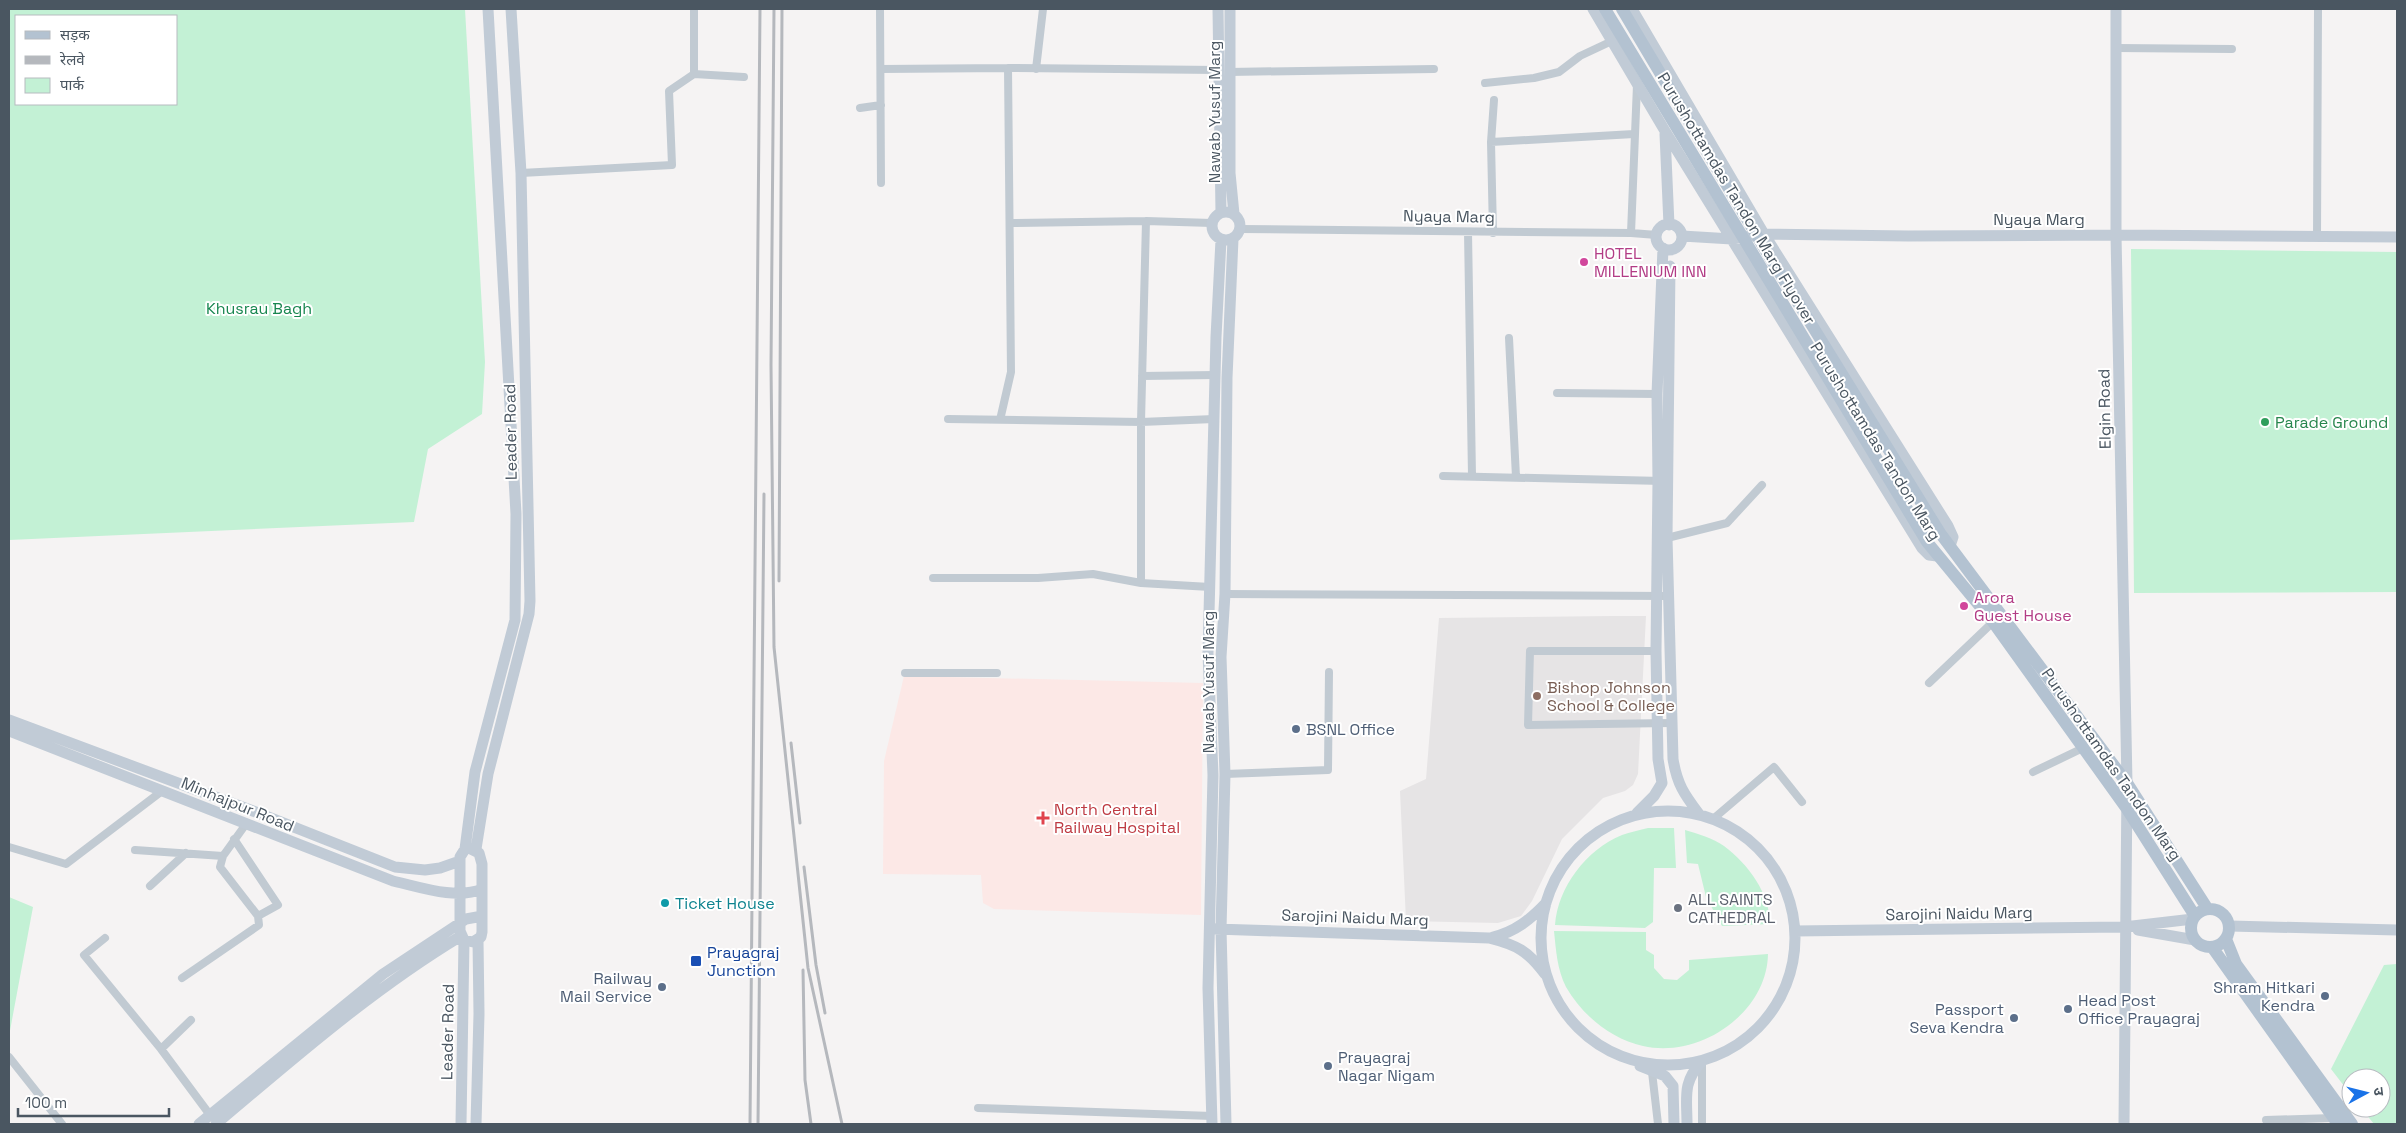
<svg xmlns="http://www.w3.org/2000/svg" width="2406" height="1133" viewBox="0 0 2406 1133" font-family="'Space Grotesk','Noto Sans Devanagari',sans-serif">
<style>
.education{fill:#e6e4e5}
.medical{fill:#fce8e6}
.green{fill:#c3f1d5;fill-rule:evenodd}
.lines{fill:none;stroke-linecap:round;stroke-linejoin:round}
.street{stroke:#c1cad2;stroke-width:8}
.secondary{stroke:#c1cbd6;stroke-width:11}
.primary{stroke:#b3c2d1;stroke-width:12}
.rail{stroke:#b5b8bd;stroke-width:3}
.hotel-dot{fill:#d1479c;stroke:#fff;stroke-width:2}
.leisure-dot{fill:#2e9e5b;stroke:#fff;stroke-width:2}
.education-dot{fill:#8d6e63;stroke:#fff;stroke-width:2}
.service-dot{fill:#5c6f8a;stroke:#fff;stroke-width:2}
.health-dot{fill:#e0444e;stroke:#fff;stroke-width:2}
.culture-dot{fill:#0f9aa8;stroke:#fff;stroke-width:2}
.worship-dot{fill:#6b7280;stroke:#fff;stroke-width:2}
.transit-dot{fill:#1a4fb4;stroke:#fff;stroke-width:2}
.labels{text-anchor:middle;stroke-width:4;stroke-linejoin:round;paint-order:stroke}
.street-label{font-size:16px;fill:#4a5661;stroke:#fff}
.hotel-label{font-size:16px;fill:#b23c85;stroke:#fff;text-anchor:start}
.park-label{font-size:16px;fill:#17864f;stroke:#fff}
.leisure-label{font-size:16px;fill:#27864d;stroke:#fff;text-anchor:start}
.education-label{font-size:16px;fill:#785e54;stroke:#fff;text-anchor:start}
.service-label{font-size:16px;fill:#4e5e75;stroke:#fff;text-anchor:start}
.health-label{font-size:16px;fill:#be3a42;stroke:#fff;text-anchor:start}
.worship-label{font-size:16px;fill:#5b616d;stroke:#fff;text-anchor:start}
.culture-label{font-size:16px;fill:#0d838f;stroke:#fff;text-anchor:start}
.transit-label{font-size:16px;fill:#164399;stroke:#fff;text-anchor:start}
</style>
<rect width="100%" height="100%" fill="#f5f3f3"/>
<!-- education -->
<path class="education" d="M1612,616H1646L1638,774L1633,785L1625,791L1603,798L1562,839L1532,901L1521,916L1498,923L1406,921L1400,791L1426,779L1439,618Z"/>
<!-- medical -->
<path class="medical" d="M904,676L1203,683L1201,915L994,909L983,903L981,875L883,874L884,761Z"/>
<!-- green -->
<path class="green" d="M9,9H465L485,362L482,414L428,449L414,522L9,540ZM16,16H176V104H16Z
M2131,249L2397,252V592L2134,593Z
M1648,828H1674L1676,868H1654L1653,922L1645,928L1555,925C1558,887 1586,850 1622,835C1630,832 1640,830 1648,828Z
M1685,830C1698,834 1713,838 1724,846C1748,864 1770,893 1770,924L1722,926L1706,897L1698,864L1687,863Z
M9,897L33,907L9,1036Z
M1554,931L1646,932V950L1654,955V968L1664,979L1677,980L1689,970V960L1768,954C1767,1013 1700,1059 1643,1046C1611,1039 1582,1015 1566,987C1557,969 1556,950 1554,931Z
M2397,964V1124H2374L2361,1108H2381V1078H2351V1095L2331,1069L2384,965Z"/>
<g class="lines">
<!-- street -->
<path class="street" d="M880,9L881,183
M2117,48L2232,49
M881,69L1008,68L1218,70
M1036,69L1043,9
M1229,72L1434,69
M694,74V9
M1485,83L1534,78L1559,72L1580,56L1612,41
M860,108L881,105
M1491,142L1634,134
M521,173L672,165L669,91L694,74L744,77
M1010,223L1146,221L1212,223
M1240,229L1631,233L1657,235
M1468,232L1472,476
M1493,233L1491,142L1494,100
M1631,233L1637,85
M2317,237L2318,9
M1509,338L1516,477
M1142,376L1215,375
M1557,393L1657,394
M948,419L1141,422L1214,419
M1000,420L1011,372L1008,68
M1443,476L1663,481
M1667,538L1727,523L1762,485
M933,578H1038L1093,574L1141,583L1210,587
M1141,583V422L1146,221
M1225,594L1669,596
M1656,651H1530L1528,725L1671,723
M905,673H997
M1929,683L1993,622
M2033,772L2083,748
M1225,774L1328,770L1329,672
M1713,819L1774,767L1802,802
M246,824L223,856L220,867L258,916
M9,847L66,864L162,791
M135,850L223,856
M150,886L186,853
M105,938L84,955L161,1049L210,1115
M182,978L259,925L258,916L278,905L234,839
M161,1049L191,1020
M9,1057L62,1124
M1652,1072L1658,1124
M978,1108L1212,1116
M2266,1120L2333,1118
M1702,1124V1061"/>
<!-- secondary -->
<path class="secondary" d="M1218,9L1221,213
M1230,9V173L1234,214
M1593,9L1665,131L1922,548L1929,555L1937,556
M1632,9L1764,234L1948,526L1953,537L1950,546
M2116,9V235L2127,783L2124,1124
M1665,134L1669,225
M1212 226a14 14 0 1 1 28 0a14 14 0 1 1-28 0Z
M1656 237a13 13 0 1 1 26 0a13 13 0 1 1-26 0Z
M1682,236L1732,239L1764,234L1908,236L2116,235L2397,237
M1670,266L1667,538L1673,759C1677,784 1684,794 1699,814
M9,720L253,811L395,867L425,870L440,868L460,861
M9,731L393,881C420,887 456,900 482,889
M1541 938a127 127 0 1 1 254 0a127 127 0 1 1-254 0Z
M1637,813L1654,796L1662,783L1658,759L1656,651L1658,481L1657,394L1663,248
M469,848L479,853L482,864V932L481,937L473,942L464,940L460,931V857L465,849Z
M465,849L475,772L515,620L516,514L488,9
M476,849L488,774L529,614L530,601L521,173L511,9
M2230,926L2397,930
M1215,929L1489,938C1517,945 1528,951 1545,974
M2138,930L2195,940
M1795,931L2124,927L2193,919
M1493,937C1515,932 1531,919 1546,903
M1640,1066L1665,1076L1673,1086L1674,1124
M199,1124L383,974L466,919L477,917L482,919
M216,1124C294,1058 373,989 461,936
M461,1124L464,940
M476,1124L479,1014L478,940
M1212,1124L1208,988L1213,775L1208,653L1216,337L1221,240
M1226,1124L1221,929L1225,774L1221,657L1225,594L1227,378L1233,239
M1687,1124C1687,1096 1682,1083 1702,1061"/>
<!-- primary -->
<path class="primary" d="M1605,9L1927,542L1993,622L2127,809L2195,916
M1622,9L1763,246L1940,533L2127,783L2207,908
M2191 928a19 19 0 1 1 38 0a19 19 0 1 1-38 0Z
M2226,939L2236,964L2352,1124
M2212,947L2338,1124"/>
<!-- rail -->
<path class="rail" d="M774,9L771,365L774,647L808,968L842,1124
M779,581L782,9
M791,743L800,823
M804,867L816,965L825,1013
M803,970L805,1080L811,1124
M750,1124L760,9
M758,1124L764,494"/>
</g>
<!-- markers -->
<g class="hotel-dot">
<circle cx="1584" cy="262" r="5"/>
<circle cx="1964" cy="606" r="5"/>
</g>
<circle class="leisure-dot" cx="2265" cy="422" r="5"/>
<circle class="education-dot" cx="1537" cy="696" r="5"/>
<g class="service-dot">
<circle cx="1296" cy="729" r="5"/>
<circle cx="662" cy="987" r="5"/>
<circle cx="2325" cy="996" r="5"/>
<circle cx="2068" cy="1009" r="5"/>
<circle cx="2014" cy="1018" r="5"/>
<circle cx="1328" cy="1066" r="5"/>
</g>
<path class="health-dot" d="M1040.5 810.5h5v5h5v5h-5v5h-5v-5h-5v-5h5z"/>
<circle class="culture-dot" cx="665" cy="903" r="5"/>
<circle class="worship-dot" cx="1678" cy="908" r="5"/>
<rect class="transit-dot" x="690" y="955" width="12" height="12" rx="2.5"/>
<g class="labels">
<!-- street labels -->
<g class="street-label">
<text transform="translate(1214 112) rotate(-90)" y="6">Nawab Yusuf Marg</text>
<text transform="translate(1737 198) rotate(59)" y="6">Purushottamdas Tandon Marg Flyover</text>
<text transform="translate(1449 216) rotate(1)" y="6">Nyaya Marg</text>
<text x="2039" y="225">Nyaya Marg</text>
<text transform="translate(2104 409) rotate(-91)" y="6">Elgin Road</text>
<text transform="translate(510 432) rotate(-91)" y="6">Leader Road</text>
<text transform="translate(1876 441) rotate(58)" y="6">Purushottamdas Tandon Marg</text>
<text transform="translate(1208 682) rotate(-90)" y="6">Nawab Yusuf Marg</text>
<text transform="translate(2112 764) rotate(55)" y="6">Purushottamdas Tandon Marg</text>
<text transform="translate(238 804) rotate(22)" y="6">Minhajpur Road</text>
<text transform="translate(1959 913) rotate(-1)" y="6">Sarojini Naidu Marg</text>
<text transform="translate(1355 917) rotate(2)" y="6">Sarojini Naidu Marg</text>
<text transform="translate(447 1032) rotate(-89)" y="6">Leader Road</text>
</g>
<!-- hotel labels -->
<g class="hotel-label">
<text x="1594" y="259">HOTEL<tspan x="1594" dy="18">MILLENIUM INN</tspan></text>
<text x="1974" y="603">Arora<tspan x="1974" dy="18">Guest House</tspan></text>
</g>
<!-- park labels -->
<g class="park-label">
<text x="259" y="314">Khusrau Bagh</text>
</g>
<!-- leisure labels -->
<g class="leisure-label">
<text x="2275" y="428">Parade Ground</text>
</g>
<!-- education labels -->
<g class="education-label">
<text x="1547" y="693">Bishop Johnson<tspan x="1547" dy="18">School &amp; College</tspan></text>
</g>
<!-- service labels -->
<g class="service-label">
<text x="1306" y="735">BSNL Office</text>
<text x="652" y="984" text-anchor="end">Railway<tspan x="652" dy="18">Mail Service</tspan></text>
<text x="2315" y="993" text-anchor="end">Shram Hitkari<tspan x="2315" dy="18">Kendra</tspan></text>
<text x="2078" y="1006">Head Post<tspan x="2078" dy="18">Office Prayagraj</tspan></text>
<text x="2004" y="1015" text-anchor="end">Passport<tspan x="2004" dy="18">Seva Kendra</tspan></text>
<text x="1338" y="1063">Prayagraj<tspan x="1338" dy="18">Nagar Nigam</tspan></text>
</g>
<!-- health labels -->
<g class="health-label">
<text x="1054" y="815">North Central<tspan x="1054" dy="18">Railway Hospital</tspan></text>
</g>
<!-- worship labels -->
<g class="worship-label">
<text x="1688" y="905">ALL SAINTS<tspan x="1688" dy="18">CATHEDRAL</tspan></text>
</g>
<!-- culture labels -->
<g class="culture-label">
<text x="675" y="909">Ticket House</text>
</g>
<!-- transit labels -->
<g class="transit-label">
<text x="707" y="958">Prayagraj<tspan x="707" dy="18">Junction</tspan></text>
</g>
</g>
<!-- border -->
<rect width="2406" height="1133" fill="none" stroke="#4a5661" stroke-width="20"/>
<!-- legend -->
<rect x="15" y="15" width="162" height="90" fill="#ffffff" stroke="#b7bbc0"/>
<rect x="25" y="31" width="25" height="8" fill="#b3c2d1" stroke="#b7bbc0"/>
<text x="60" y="40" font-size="15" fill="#4a5661">सड़क</text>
<rect x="25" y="56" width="25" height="8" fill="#b5b8bd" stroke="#b7bbc0"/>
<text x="60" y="65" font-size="15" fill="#4a5661">रेलवे</text>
<rect x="25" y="78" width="25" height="15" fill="#c3f1d5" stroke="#b7bbc0"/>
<text x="60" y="90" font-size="15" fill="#4a5661">पार्क</text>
<!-- north arrow -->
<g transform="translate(2366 1093) rotate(83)"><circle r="24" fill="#ffffff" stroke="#b7bbc0"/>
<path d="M0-4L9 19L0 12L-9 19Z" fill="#1a73e8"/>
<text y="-8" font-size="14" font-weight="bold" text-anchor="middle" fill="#4a5661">उ</text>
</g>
<!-- scale -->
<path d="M18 1108v8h151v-8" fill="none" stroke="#4a5661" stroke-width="2.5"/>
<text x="25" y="1108" font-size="15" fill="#4a5661" stroke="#ffffff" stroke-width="4" paint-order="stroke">100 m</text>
</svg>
